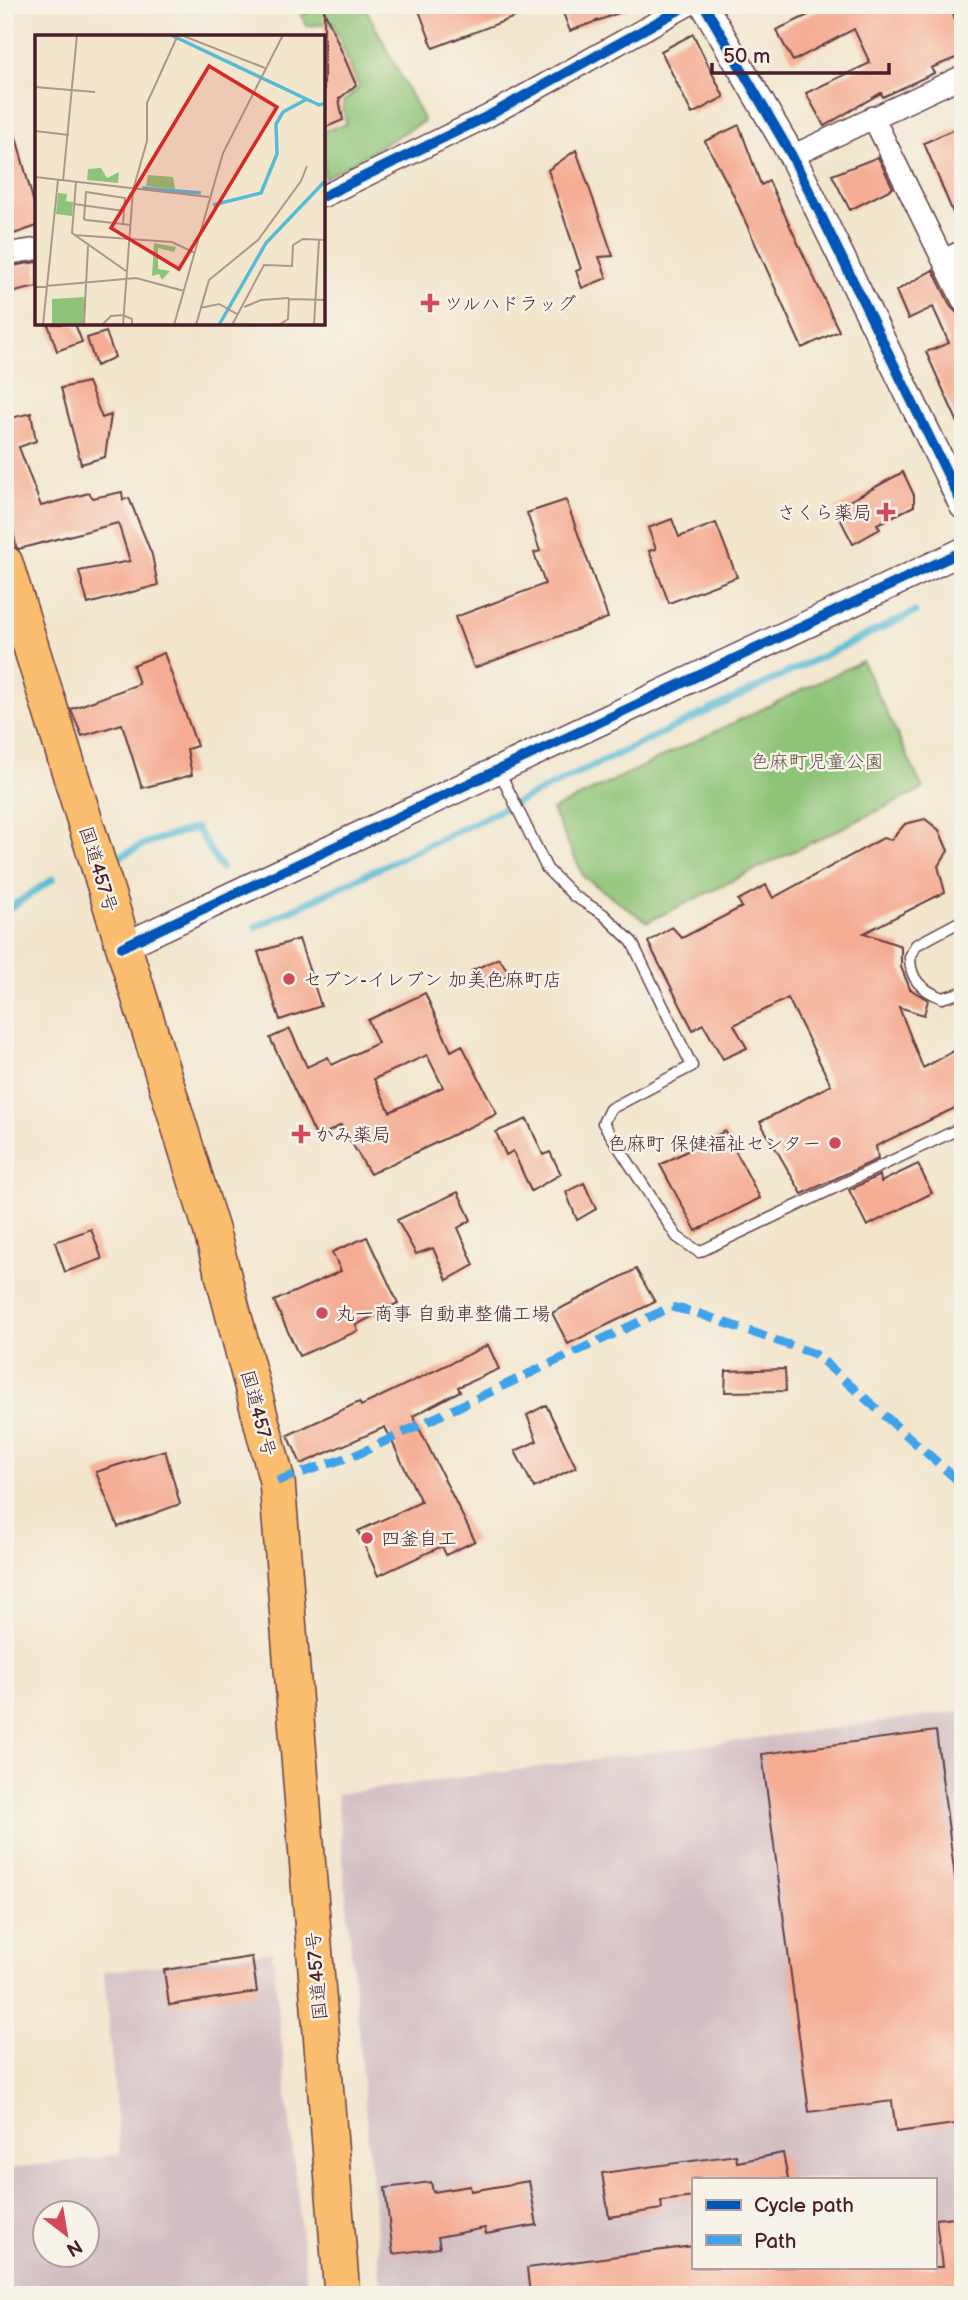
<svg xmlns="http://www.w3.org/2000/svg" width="968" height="2300" viewBox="0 0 968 2300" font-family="'Balsamiq Sans','Klee One',sans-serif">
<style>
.industrial{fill:#d2bec2;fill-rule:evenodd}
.green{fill:#8ec477;stroke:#6c7251;stroke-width:2}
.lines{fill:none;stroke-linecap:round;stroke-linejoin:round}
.stream{stroke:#56bbd5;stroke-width:7}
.building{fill:#f5ac93;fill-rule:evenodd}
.service-casing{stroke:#633d43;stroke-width:13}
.minor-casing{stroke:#633d43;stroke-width:24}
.tertiary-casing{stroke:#633d43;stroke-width:29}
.trunk-casing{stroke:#633d43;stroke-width:38}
.service{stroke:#fff;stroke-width:10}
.minor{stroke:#fff;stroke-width:21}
.tertiary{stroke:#fff;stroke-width:26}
.trunk{stroke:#fbbd6e;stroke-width:35}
.quiet{stroke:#40a2eb;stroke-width:9;stroke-dasharray:18 9;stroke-linecap:butt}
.cycleway-casing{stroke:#f7f3e8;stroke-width:15}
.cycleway{stroke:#0057b8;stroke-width:10}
.poi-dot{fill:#d1495b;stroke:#f7f3e8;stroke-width:2.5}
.labels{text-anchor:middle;stroke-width:5;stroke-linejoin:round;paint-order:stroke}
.poi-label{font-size:19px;fill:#4a1f2b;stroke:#f7f3e8;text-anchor:start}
.park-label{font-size:19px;fill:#5e5142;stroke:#f7f3e8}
.street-label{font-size:19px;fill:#4a1f2b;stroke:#f7f3e8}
.inset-river{fill:none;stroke:#56bbd5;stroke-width:3.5}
.inset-road{fill:none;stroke:#af968c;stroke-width:2}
.view{fill:#d62828;fill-opacity:0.15;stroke:#d62828;stroke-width:3.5}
.inset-edge{fill:none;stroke:#4a1f2b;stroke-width:3.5}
</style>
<rect width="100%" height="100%" fill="#f7f3e8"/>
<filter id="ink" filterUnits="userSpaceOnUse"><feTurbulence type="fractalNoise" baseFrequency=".0143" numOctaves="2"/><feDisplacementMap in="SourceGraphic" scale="14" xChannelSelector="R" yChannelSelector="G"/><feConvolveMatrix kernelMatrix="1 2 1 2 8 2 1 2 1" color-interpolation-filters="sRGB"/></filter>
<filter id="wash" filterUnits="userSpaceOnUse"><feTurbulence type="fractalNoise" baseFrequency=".00686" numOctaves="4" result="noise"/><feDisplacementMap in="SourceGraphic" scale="28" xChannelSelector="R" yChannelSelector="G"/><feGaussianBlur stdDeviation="1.57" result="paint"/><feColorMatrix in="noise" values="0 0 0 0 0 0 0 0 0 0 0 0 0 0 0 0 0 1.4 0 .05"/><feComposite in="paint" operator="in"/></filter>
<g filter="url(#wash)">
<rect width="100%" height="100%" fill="#f2e6cd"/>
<!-- industrial -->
<path class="industrial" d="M963,1711V2295H382L337,1794ZM693,2179H935V2267H693Z
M272,1951L308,2295H5V2169L120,2155L104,1972ZM46,2212H88V2254H46Z"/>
<!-- green -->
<path class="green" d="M323,5H364L424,121L324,178V131L346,124L343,102L359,88L333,23L307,26L301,16Z
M862,661L923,789L647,922L584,877L552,810Z"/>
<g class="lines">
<!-- stream -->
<path class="stream" d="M111,861L149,842L196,828L221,868
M5,911L53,879
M256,927L915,612"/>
</g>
<g id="blocks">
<!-- building -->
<path class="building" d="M417,5H540L541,7L433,48Z
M560,5H634L635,7L570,31Z
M830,5H950L957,25L963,22V55L931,68L934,73L883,97L881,93L824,126L806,93L870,63L854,29L793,61L776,30Z
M324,10L356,85L339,99L343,120L324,128Z
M693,34L724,97L692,114L661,51Z
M12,122L37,215V226L5,237V123Z
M739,125L761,185L769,181L839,331L802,348L733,194L705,141Z
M963,125V237L924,143Z
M576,150L613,256L599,257L607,278L582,288L576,271L581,269L548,170Z
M878,157L893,188L850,210L832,175Z
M37,262V287L5,294V267Z
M933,270L951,307L963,319V434L926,352L949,343L933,307L908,319L896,291Z
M48,324H75L82,342L57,351Z
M106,332L115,357L96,366L87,338Z
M88,382L102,418L111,415L105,457L81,464L61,388Z
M31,413L36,441L19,447L41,506L89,493L93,498L122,492L123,500L129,498L152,555L158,585L88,604L79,571L130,561L118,523L19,549L16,547L5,488V416L8,419Z
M903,472L914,495V506L877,524L880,529L853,544L835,509Z
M566,500L608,618L474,668L455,617L545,584L534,553L540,551L527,513Z
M672,519L679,537L716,523L737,577L669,603L649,551L656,549L648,528Z
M164,653L197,746L187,749L192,775L142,788L122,724L82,736L71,709L139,684L133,665Z
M925,819L939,830L948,851L938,866L945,892L864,933L901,946V967L910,989L928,1000L924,1015L899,1007L923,1068L963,1046V1104L876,1146L878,1159L802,1194L760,1122L831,1085L788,998L734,1025L747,1048L723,1059L703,1024L693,1030L648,942L672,927L682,938L742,907L738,900L766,885L773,898L883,838L891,840L905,824Z
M299,939L321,1006L280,1020L258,952Z
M499,958L510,974L481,990L471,971Z
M425,993L451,1051L462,1045L497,1114L370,1174L341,1125L317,1138L270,1038L290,1029L307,1067L328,1057L332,1065L378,1043L368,1020ZM427,1055L443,1087L390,1112L374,1079Z
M527,1119L543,1155L550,1152L561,1174L531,1191L513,1151L506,1155L496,1132Z
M725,1131L760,1198L696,1231L660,1165Z
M918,1164L932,1193L867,1226L849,1190L880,1175L881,1182Z
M584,1183L596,1209L577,1220L566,1192Z
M458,1192L471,1220L458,1228L474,1265L447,1280L433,1248L416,1254L397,1220Z
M91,1229L102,1259L65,1272L55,1242Z
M367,1237L398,1303L356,1325L358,1331L299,1356L274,1301L341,1271L332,1252Z
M636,1269L655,1302L568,1344L552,1313Z
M488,1345L499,1369L458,1387L460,1391L413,1416L475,1541L446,1555L442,1546L378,1576L358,1531L421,1502L385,1427L301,1464L288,1435L359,1402L361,1406Z
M785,1369L786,1391L725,1392L726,1371Z
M546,1405L576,1467L534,1488L515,1451L537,1441L527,1415Z
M165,1450L180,1504L118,1527L96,1472Z
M936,1731L963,1939V2123L896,2132L892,2101L809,2112L762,1754Z
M252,1957L257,1992L169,2005L164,1970Z
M783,2153L788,2179H693V2197L661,2201L662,2209L609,2217L602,2173L736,2155L737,2162Z
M529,2181L537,2225L486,2234L485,2228L438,2237L440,2248L393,2254L385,2188L431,2182L433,2192L470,2186L471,2191Z
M963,2216V2295H530L527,2268L693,2246V2267H942L936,2219Z"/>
</g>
</g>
<g filter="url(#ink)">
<use href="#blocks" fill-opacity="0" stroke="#633d43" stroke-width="2"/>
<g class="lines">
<!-- service casing -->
<g class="service-casing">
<path id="service" d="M498,769L547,869L574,896L603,914L632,942L692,1066L610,1109L603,1123L677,1237L699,1252L963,1127
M963,920L916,945L910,957C910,980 921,989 942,998L963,992"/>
</g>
<!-- minor casing -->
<g class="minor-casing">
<path id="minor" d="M873,117L963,301
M792,156L963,76
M324,196L488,116L688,5
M5,254L37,249
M943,260L963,251"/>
</g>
<!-- tertiary casing -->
<g class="tertiary-casing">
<path id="tertiary" d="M704,5L792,156L963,506
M122,947L963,551"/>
</g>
<!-- trunk casing -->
<g class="trunk-casing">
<path id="trunk" d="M5,563L211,1229L277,1481L342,2295"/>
</g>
<!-- service -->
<use href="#service" class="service"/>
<!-- minor -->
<use href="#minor" class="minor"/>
<!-- tertiary -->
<use href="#tertiary" class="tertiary"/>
<!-- trunk -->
<use href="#trunk" class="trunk"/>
<!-- quiet -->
<path class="quiet" d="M277,1481L358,1454L671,1307L697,1313L815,1354L963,1485"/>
<!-- cycleway casing -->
<g class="cycleway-casing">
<path id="cycleway" d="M704,5L792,156L963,506
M324,196L488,116L688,5
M122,947L963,551"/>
</g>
<!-- cycleway -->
<use href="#cycleway" class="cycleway"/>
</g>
</g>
<!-- markers -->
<g class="poi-dot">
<path d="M426.5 292.5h7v7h7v7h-7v7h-7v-7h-7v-7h7z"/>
<path d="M882.5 501.5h7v7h7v7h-7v7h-7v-7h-7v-7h7z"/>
<circle cx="289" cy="979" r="7"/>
<path d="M297.5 1123.5h7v7h7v7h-7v7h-7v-7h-7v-7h7z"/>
<circle cx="835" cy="1143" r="7"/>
<circle cx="322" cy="1313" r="7"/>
<circle cx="367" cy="1538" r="7"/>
</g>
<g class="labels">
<!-- poi labels -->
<g class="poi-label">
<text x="444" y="310">ツルハドラッグ</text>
<text x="872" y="519" text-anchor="end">さくら薬局</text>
<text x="303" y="986">セブン-イレブン 加美色麻町店</text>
<text x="315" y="1141">かみ薬局</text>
<text x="821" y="1150" text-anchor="end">色麻町 保健福祉センター</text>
<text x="336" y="1320">丸一商事 自動車整備工場</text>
<text x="381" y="1545">四釜自工</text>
</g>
<!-- park labels -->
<g class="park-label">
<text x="817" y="768">色麻町児童公園</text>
</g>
<!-- street labels -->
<g class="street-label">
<text transform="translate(99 869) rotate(73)" y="7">国道457号</text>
<text transform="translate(259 1413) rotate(75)" y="7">国道457号</text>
<text transform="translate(316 1976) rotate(-95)" y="7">国道457号</text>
</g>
</g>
<!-- overview -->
<g transform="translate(35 35)">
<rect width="290" height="290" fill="#f2e6cd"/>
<path d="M66,133L72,143L84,137L83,148L52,145L53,134ZM113,140L138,142L140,154L111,151ZM23,158L32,159L31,166L38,167L37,181L21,179ZM119,208L141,212L139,217L123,213V234L135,236L127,245L124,239L117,241ZM50,262L48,290H17V264Z" fill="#8ec477"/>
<path class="inset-river" d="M136,0L284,70L291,68M107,153L166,158M178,170L226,158L242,119L241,89L248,77L272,64M184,290L231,208L291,145"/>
<path class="inset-road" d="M146,0L230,33M0,52L60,57M0,96L34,100M0,142L174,162M28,146L42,0M41,147L37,198L91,236M39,169L89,176M88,189L90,163L51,157L49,184L51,185L88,189L95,190M39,200L137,207L160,218M0,252L101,243L149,256M209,272L226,265L254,263M165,273L184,269L202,279M8,290L23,145M49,290L53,211M67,290L76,281L88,280L97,284V290M88,290L98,155L112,106V68L143,0M139,290L188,118L248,0M161,290L174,245L223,205L266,146L272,131M197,290L229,230L257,231L258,210L268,204L291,205M244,290L253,284L254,264L291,265M279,290L284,205"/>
<path class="view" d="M174,31L242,72L144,234L76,193Z"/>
<rect width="290" height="290" class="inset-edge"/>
</g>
<!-- margin -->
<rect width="968" height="2300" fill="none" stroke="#f7f3e8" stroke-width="28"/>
<!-- legend -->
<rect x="692" y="2178" width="245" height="91" fill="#f7f3e8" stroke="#b29e9c" stroke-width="2"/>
<rect x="706" y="2200" width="35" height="10" fill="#0057b8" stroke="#b29e9c" stroke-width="2"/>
<text x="754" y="2212" font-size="21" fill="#4a1f2b">Cycle path</text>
<rect x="706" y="2235" width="35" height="10" fill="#40a2eb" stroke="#b29e9c" stroke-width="2"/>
<text x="754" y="2248" font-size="21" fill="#4a1f2b">Path</text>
<!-- north arrow -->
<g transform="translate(66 2234) rotate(149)"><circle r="33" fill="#f7f3e8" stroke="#b29e9c" stroke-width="2"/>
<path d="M0-5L12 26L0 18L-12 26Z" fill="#d1495b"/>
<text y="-10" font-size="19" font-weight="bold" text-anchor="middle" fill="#4a1f2b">N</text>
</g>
<!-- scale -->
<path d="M712 63v10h177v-10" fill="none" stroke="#4a1f2b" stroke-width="3.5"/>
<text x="723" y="63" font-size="21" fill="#4a1f2b" stroke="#f7f3e8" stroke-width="5" paint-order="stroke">50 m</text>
</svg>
